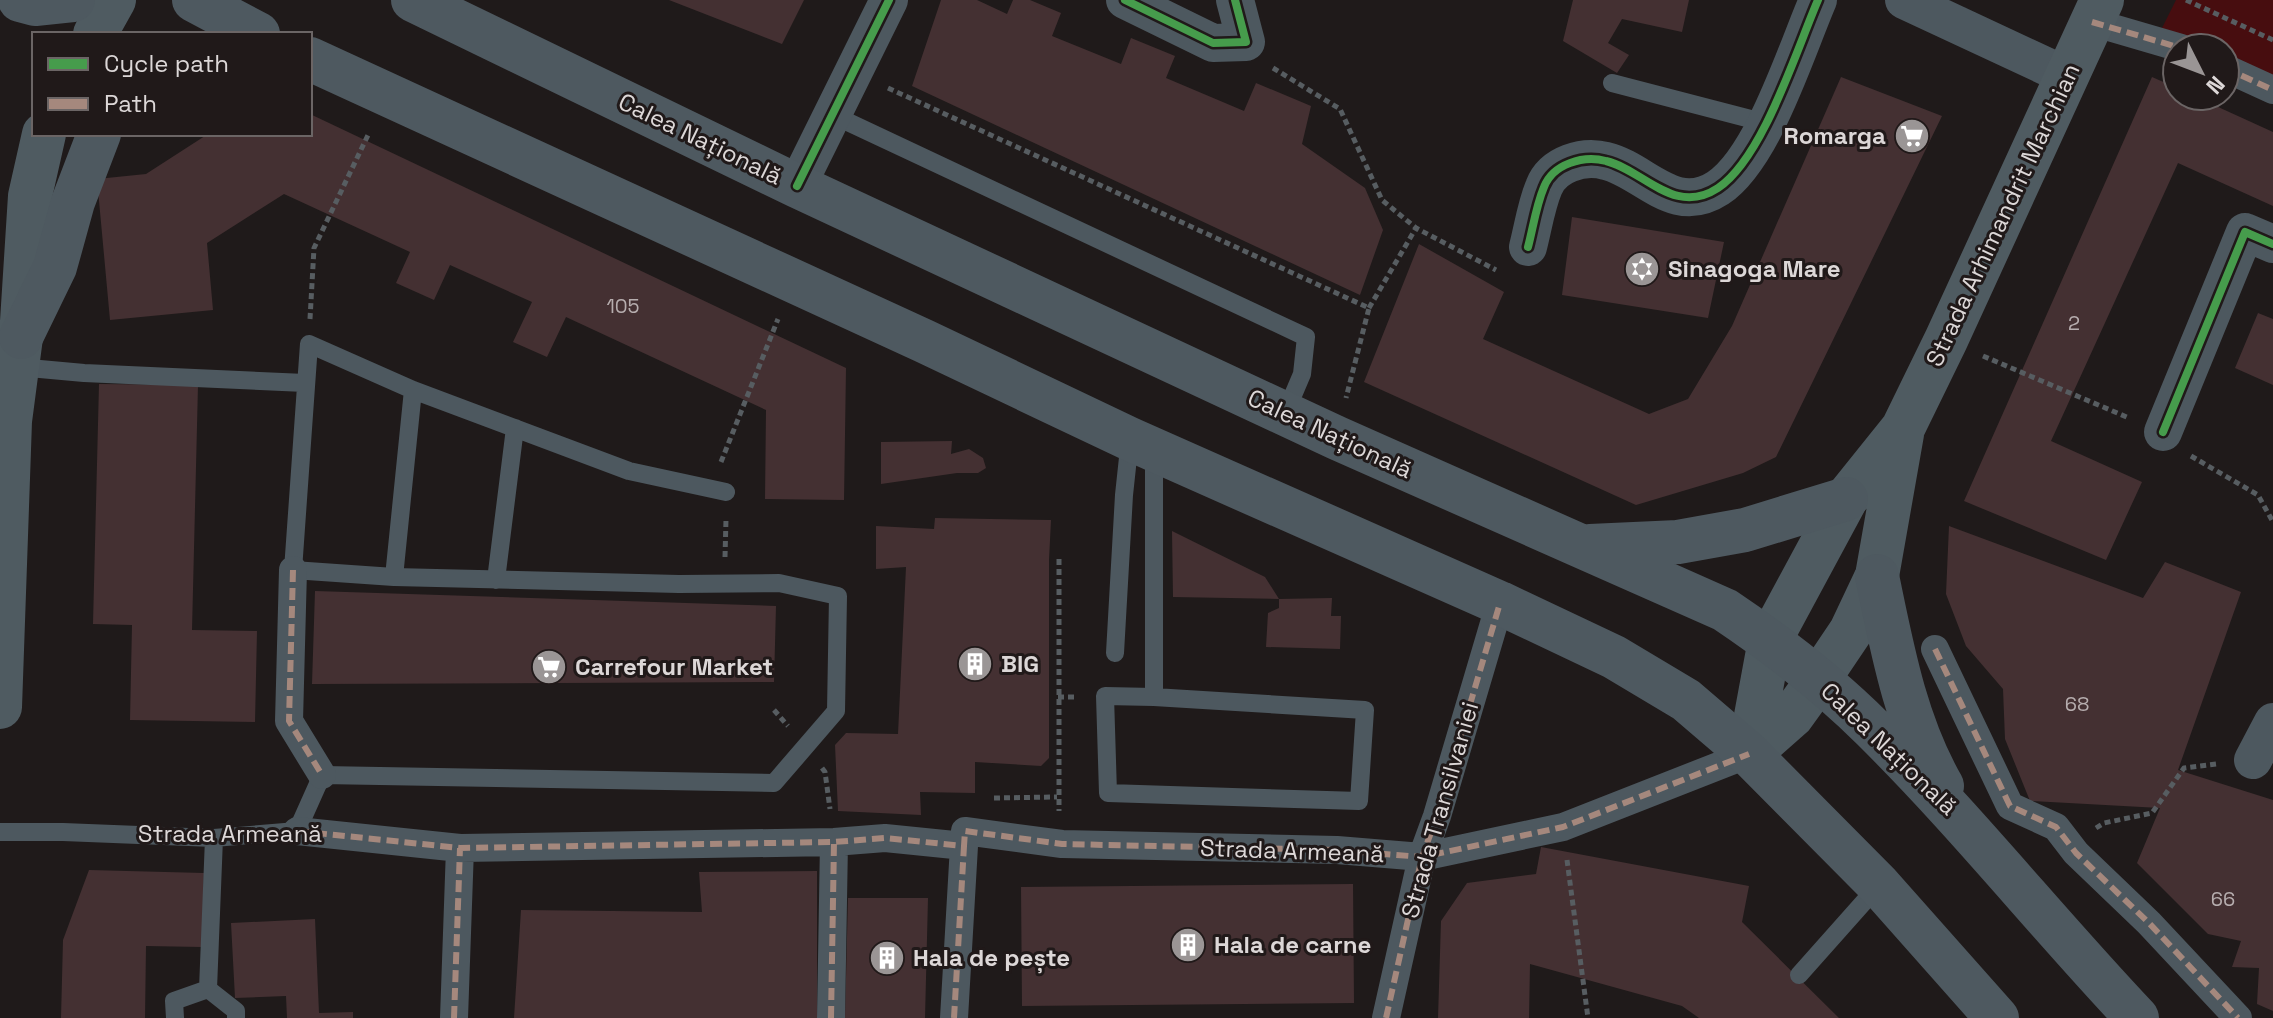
<svg xmlns="http://www.w3.org/2000/svg" width="2273" height="1018" viewBox="0 0 2273 1018" font-family="'Space Grotesk',sans-serif">
<style>
.green{fill:#470d0f}
.building{fill:#443032}
.lines{fill:none;stroke-linecap:round;stroke-linejoin:round}
.path{stroke:#575d61;stroke-width:5;stroke-dasharray:6 4;stroke-linecap:butt}
.service{stroke:#4d585f;stroke-width:18}
.pedestrian{stroke:#4d585f;stroke-width:28}
.minor{stroke:#4d585f;stroke-width:38}
.secondary{stroke:#4f5b61;stroke-width:44}
.primary{stroke:#4e5960;stroke-width:44}
.quiet{stroke:#a5887d;stroke-width:6;stroke-dasharray:12 6;stroke-linecap:butt}
.cycleway-casing{stroke:#201919;stroke-width:13}
.cycleway{stroke:#469c4c;stroke-width:8}
.labels{text-anchor:middle;stroke-width:6;stroke-linejoin:round;paint-order:stroke}
.number-label{font-size:20px;fill:#b6adae}
.poi-label{font-size:24px;font-weight:bold;fill:#dcd7d7;stroke:#201919;text-anchor:start}
.street-label{font-size:24px;fill:#dcd7d7;stroke:#201919}
</style>
<rect width="100%" height="100%" fill="#1f1a1a"/>
<!-- green -->
<path class="green" d="M2176,0H2273V90L2225,67V48H2187L2159,34Z"/>
<!-- building -->
<path class="building" d="M669,0H804L782,44Z
M941,0H977L1007,14L1013,0H1030L1061,13L1052,36L1121,64L1131,38L1175,56L1166,78L1244,111L1256,83L1311,106L1302,144L1365,188L1383,230L1360,295L912,86Z
M1573,0H1689L1682,32L1622,19L1608,43L1629,55L1617,73L1563,41Z
M1841,77L1942,116L1776,457L1743,473L1636,505L1364,382L1419,244L1504,292L1483,339L1649,414L1688,399L1732,326Z
M2152,77L2177,88V96H2194L2273,132V206L2178,163L2051,441L2142,482L2106,560L1964,501Z
M310,114L846,368L844,500L765,499L766,410L566,317L547,357L513,342L532,302L450,265L434,300L396,283L410,252L284,194L207,243L213,310L110,320L97,179L146,174L208,134H310Z
M1572,217L1724,242L1708,318L1562,295Z
M2258,313L2273,319V385L2235,368Z
M99,384L198,385L192,630L257,631L255,722L130,720L132,625L93,624Z
M952,441L951,454L969,449L983,458L986,468L978,473H957L881,484V442Z
M935,518L1051,520L1049,560V758L1041,766L975,762V793L920,792L921,815L838,811L835,745L846,733L898,734L906,567L876,569V526L934,529Z
M1949,526L2143,598L2165,562L2241,592L2178,770L2273,800V1011L2257,1004L2259,968L2232,967L2241,941L2208,934L2137,863L2160,808L2030,801L2005,739L2003,689L1966,646L1946,594Z
M1172,531L1265,577L1279,599L1173,597Z
M315,591L776,606L774,682L312,684Z
M1332,598L1331,616H1341L1340,649L1266,647L1268,613L1279,608V599Z
M1541,847L1749,886L1742,922L1839,1018H1699L1682,1006L1530,964L1529,1018H1438L1441,921L1467,883L1536,874Z
M89,870L204,873L202,947L146,946L145,1018H61L63,940Z
M817,871V1018H514L521,910L702,912L699,872Z
M1353,884L1354,1003L1022,1006L1021,887Z
M848,898H928L925,1018H845Z
M315,919L319,1013L353,1012V1018H287L286,996L235,998L231,923Z"/>
<g class="lines">
<!-- path -->
<path class="path" d="M2186,0L2273,40
M1273,68L1340,109L1382,200L1416,228
M888,88L1369,308L1346,398
M1369,308L1416,228L1496,270
M310,319L314,248L369,133
M1983,356L2129,418
M2191,456L2258,495L2273,522
M721,462L778,319
M725,557L726,519
M1059,559V811
M1058,697H1077
M774,710L788,726
M822,768L825,772L830,809
M994,798L1057,797
M2096,828L2104,823L2152,813L2184,768L2216,764
M1567,860L1588,1018"/>
<!-- service -->
<path class="service" d="M1612,83L1766,123
M833,115L1306,337L1302,374L1285,414
M18,367L84,373L305,383
M1154,452V697L1105,696L1108,793L1359,801L1365,710L1154,697
M394,577L413,390
M496,580L515,428
M1115,653L1124,495L1130,439
M0,832H63L214,838L297,831L322,775L774,783L836,711L838,596L779,583L679,584L394,577L293,570L309,344L413,390L629,471L726,492
M1799,975L1879,885
M208,989L214,838
M208,989L236,1011V1018
M175,1018L174,1001L208,989"/>
<!-- pedestrian -->
<path class="pedestrian" d="M2092,22L2181,48
M2225,68L2273,90
M293,570L289,721L322,775
M1935,649L2010,806L2056,827L2076,853L2149,923L2238,1018
M297,831L460,848L834,842L885,838L964,846L965,831L1062,844L1337,850L1422,857L1563,827L1749,754
M454,1018L460,848
M831,1018L834,842
M954,1018L964,846
M1386,1018L1422,857L1437,816L1500,603"/>
<!-- minor -->
<path class="minor" d="M1125,0L1213,43L1246,42L1235,0
M1904,0L2067,76
M797,186L889,0
M1528,247C1533,228 1536,206 1544,187C1553,164 1583,155 1606,161C1644,170 1674,217 1718,188C1763,158 1796,51 1818,0
M2163,432L2245,232L2273,244
M2253,760L2273,722"/>
<!-- secondary -->
<path class="secondary" d="M95,34L114,0
M0,707L10,421L21,337L30,196L44,134
M1749,754L1770,640L1846,499L1903,428L1946,340L2102,0
M1749,754L1792,716L1818,680L1851,631L1877,576L1902,434"/>
<!-- primary -->
<path class="primary" d="M20,0L35,4L73,0
M194,0L258,34
M413,0L797,186L1337,438L1725,610C1777,645 1828,684 1873,729C1966,821 2047,923 2137,1018
M310,59L924,341L1130,439L1500,603L1614,657L1686,700L1749,754L1879,885L1997,1018
M21,337L55,267L73,202L99,134
M1590,546L1678,542L1745,530L1846,499
M1877,576C1892,648 1905,721 1942,786"/>
<!-- quiet -->
<path class="quiet" d="M2092,22L2181,48
M2225,68L2273,90
M293,570L289,721L322,775
M1935,649L2010,806L2056,827L2076,853L2149,923L2238,1018
M297,831L460,848L834,842L885,838L964,846L965,831L1062,844L1337,850L1422,857L1563,827L1749,754
M454,1018L460,848
M831,1018L834,842
M954,1018L964,846
M1386,1018L1422,857L1437,816L1500,603"/>
<!-- cycleway casing -->
<g class="cycleway-casing">
<path id="cycleway" d="M1125,0L1213,43L1246,42L1235,0
M797,186L889,0
M1528,247C1533,228 1536,206 1544,187C1553,164 1583,155 1606,161C1644,170 1674,217 1718,188C1763,158 1796,51 1818,0
M2163,432L2245,232L2273,244"/>
</g>
<!-- cycleway -->
<use href="#cycleway" class="cycleway"/>
</g>
<!-- icons -->
<defs>
<g id="supermarket-disc" transform="scale(1.8)"><circle r="9.5" fill="#9a9595" stroke="#201919"/><path d="M-6-5.5h2.5l.6 2H6L4.5 2H-2.5L-4.4-4H-6ZM-1.5 3.2a1.3 1.3 0 1 0 .1 0ZM3 3.2a1.3 1.3 0 1 0 .1 0Z" fill="#fff"/></g>
<g id="synagogue-disc" transform="scale(1.8)"><circle r="9.5" fill="#9a9595" stroke="#201919"/><path d="M0-6.5L5.6 3.2H-5.6ZM0 6.5L5.6-3.2H-5.6Z" fill="#fff"/></g>
<g id="building-disc" transform="scale(1.8)"><circle r="9.5" fill="#9a9595" stroke="#201919"/><path d="M-4-6H4V6H1V3H-1V6H-4ZM-2.5-4.3h1.7v1.8h-1.7ZM.8-4.3h1.7v1.8H.8ZM-2.5-1h1.7V.8h-1.7ZM.8-1h1.7V.8H.8Z" fill="#fff"/></g>
</defs>
<g fill-rule="evenodd">
<use href="#supermarket-disc" x="1912" y="136"/>
<use href="#synagogue-disc" x="1642" y="269"/>
<use href="#building-disc" x="975" y="664"/>
<use href="#supermarket-disc" x="549" y="667"/>
<use href="#building-disc" x="1188" y="945"/>
<use href="#building-disc" x="887" y="958"/>
</g>
<g class="labels">
<!-- number labels -->
<g class="number-label">
<text x="623" y="313">105</text>
<text x="2074" y="330">2</text>
<text x="2077" y="711">68</text>
<text x="2223" y="906">66</text>
</g>
<!-- poi labels -->
<g class="poi-label">
<text x="1886" y="144" text-anchor="end">Romarga</text>
<text x="1668" y="277">Sinagoga Mare</text>
<text x="1001" y="672">BIG</text>
<text x="575" y="675">Carrefour Market</text>
<text x="1214" y="953">Hala de carne</text>
<text x="913" y="966">Hala de pește</text>
</g>
<!-- street labels -->
<g class="street-label">
<text transform="translate(700 139) rotate(26)" y="8">Calea Națională</text>
<text transform="translate(2003 215) rotate(-65)" y="8">Strada Arhimandrit Marchian</text>
<text transform="translate(1330 434) rotate(25)" y="8">Calea Națională</text>
<text transform="translate(1889 749) rotate(44)" y="8">Calea Națională</text>
<text transform="translate(1440 810) rotate(-74)" y="8">Strada Transilvaniei</text>
<text x="230" y="842">Strada Armeană</text>
<text transform="translate(1292 851) rotate(2)" y="8">Strada Armeană</text>
</g>
</g>
<!-- legend -->
<rect x="32" y="32" width="280" height="104" fill="#201919" stroke="#6b6565" stroke-width="2"/>
<rect x="48" y="58" width="40" height="12" fill="#469c4c" stroke="#6b6565" stroke-width="2"/>
<text x="104" y="72" font-size="24" fill="#dcd7d7">Cycle path</text>
<rect x="48" y="98" width="40" height="12" fill="#a5887d" stroke="#6b6565" stroke-width="2"/>
<text x="104" y="112" font-size="24" fill="#dcd7d7">Path</text>
<!-- north arrow -->
<g transform="translate(2201 72) rotate(132)"><circle r="38" fill="#201919" stroke="#6b6565" stroke-width="2"/>
<path d="M0-6L14 30L0 20L-14 30Z" fill="#9a9595"/>
<text y="-12" font-size="22" font-weight="bold" text-anchor="middle" fill="#dcd7d7">N</text>
</g>
</svg>
